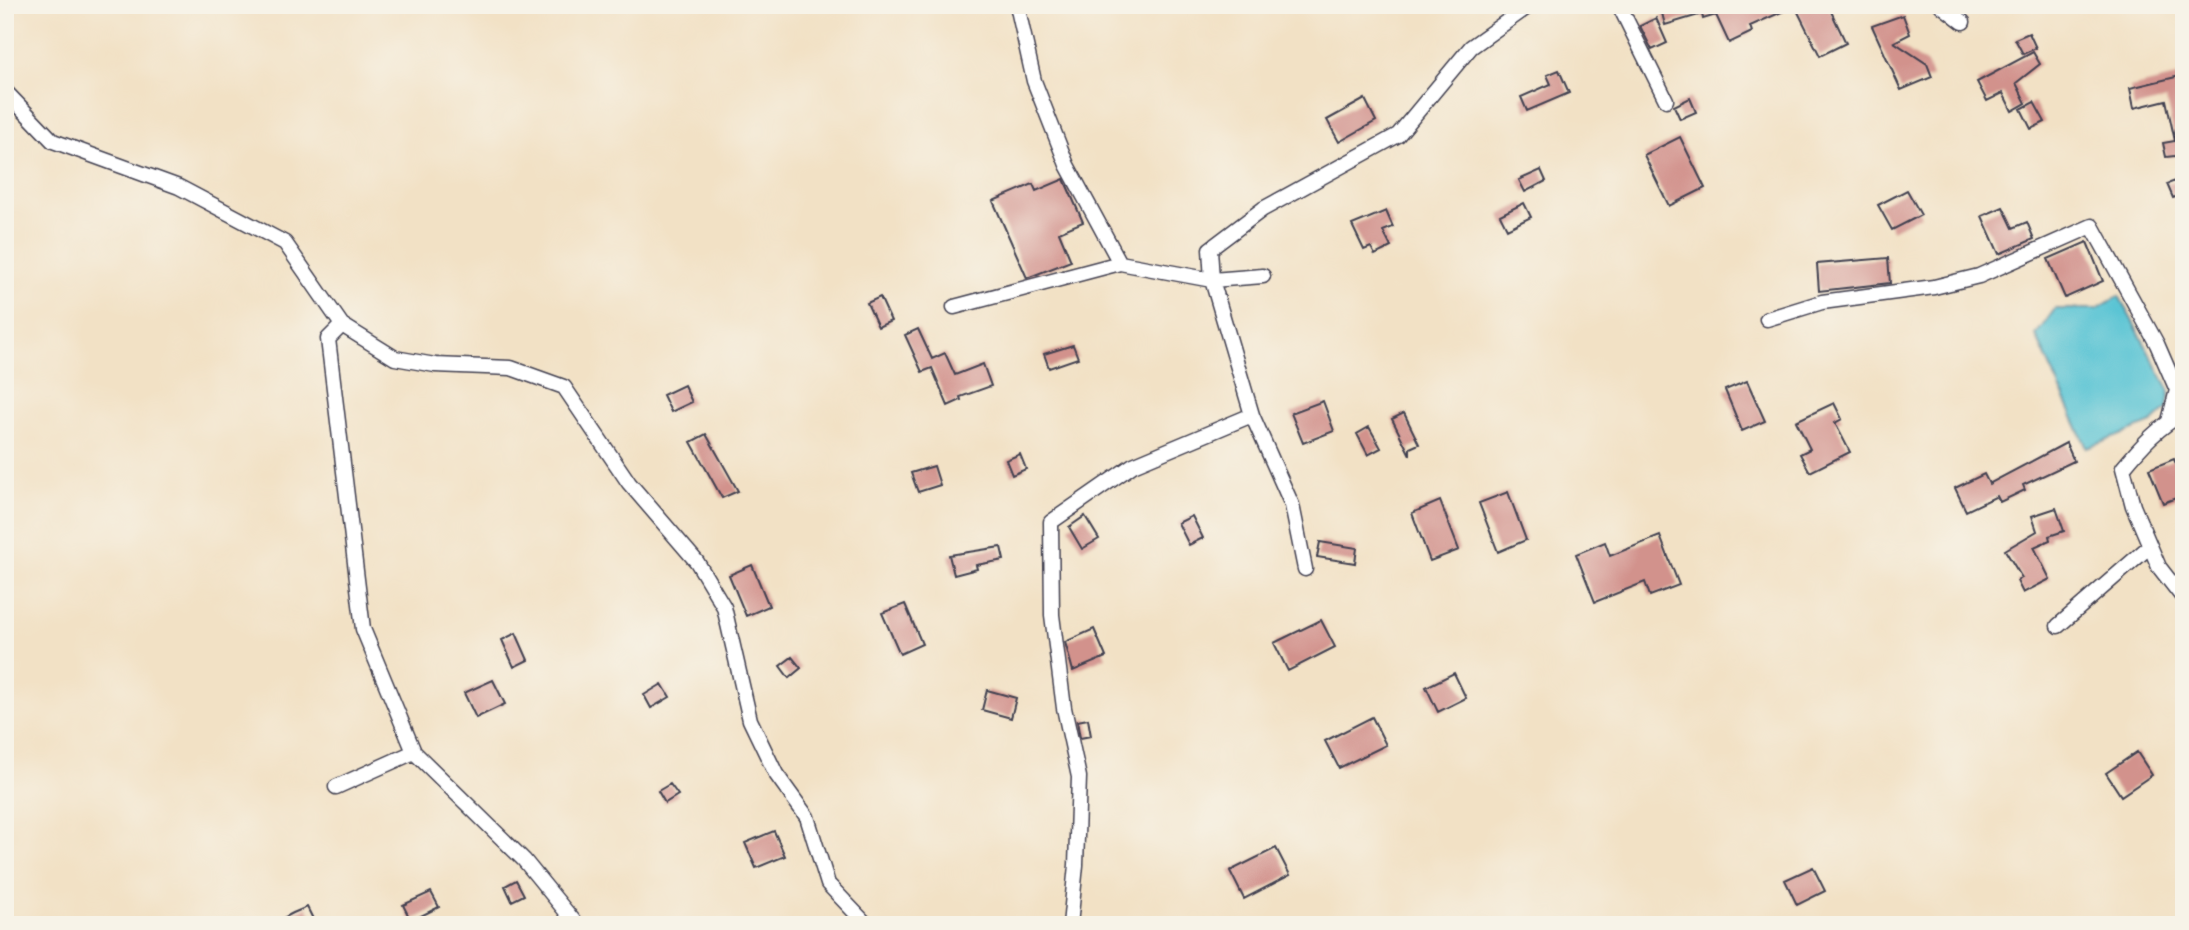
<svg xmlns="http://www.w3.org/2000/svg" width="2189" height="930" viewBox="0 0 2189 930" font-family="'Balsamiq Sans',sans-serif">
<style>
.water{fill:#5ac4d4;stroke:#3e7388;stroke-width:2}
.building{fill:#d2928c}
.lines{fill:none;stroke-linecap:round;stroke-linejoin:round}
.street-casing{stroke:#413f50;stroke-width:17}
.street{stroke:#fff;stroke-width:14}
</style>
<rect width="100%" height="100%" fill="#f7f3e8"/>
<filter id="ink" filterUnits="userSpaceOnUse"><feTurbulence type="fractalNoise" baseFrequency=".0143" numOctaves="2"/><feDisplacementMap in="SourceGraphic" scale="14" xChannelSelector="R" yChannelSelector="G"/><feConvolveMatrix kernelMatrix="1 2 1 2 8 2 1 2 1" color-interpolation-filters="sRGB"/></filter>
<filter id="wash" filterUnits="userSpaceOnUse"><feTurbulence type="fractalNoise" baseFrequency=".00686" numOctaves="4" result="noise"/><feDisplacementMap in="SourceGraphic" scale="28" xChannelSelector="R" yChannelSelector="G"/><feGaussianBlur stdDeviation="1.57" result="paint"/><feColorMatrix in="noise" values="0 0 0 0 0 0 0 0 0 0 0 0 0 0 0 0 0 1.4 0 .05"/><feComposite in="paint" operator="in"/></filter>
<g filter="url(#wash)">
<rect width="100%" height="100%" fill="#f2e1c5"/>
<!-- water -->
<path class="water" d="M2119,296L2170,391L2167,409L2152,423L2087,448L2036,335L2055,309H2097Z"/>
<g id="blocks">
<!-- building -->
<path class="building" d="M1660,5H1828L1846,43L1820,56L1795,6L1750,26L1752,32L1729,43L1716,15L1703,19L1702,14L1665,25Z
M1903,15L1910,34L1894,42L1927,64L1932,77L1901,90L1872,26Z
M1656,18L1667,43L1652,50L1640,26Z
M2029,33L2036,48L2023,54L2015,39Z
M2033,52L2040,64L2016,83L2026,103L2012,111L2003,93L1987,101L1977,82Z
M1559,70L1569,93L1527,111L1521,97L1551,84L1547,75Z
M2184,75V155L2166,157L2163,143L2175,141L2166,100L2134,108L2130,88Z
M1690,98L1696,112L1680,119L1674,106Z
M1365,99L1376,121L1339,142L1327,120Z
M2034,102L2045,122L2031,129L2021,109Z
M1680,137L1705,188L1669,206L1644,155Z
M1541,170L1546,181L1525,192L1519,180Z
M2184,178V194L2173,198L2167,184Z
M1064,179L1083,222L1059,232L1071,261L1027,278L993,201L1033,184L1036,191Z
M1907,190L1921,215L1892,230L1878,205Z
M1524,203L1531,217L1507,229L1500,215Z
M2003,207L2013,228L2027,222L2034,239L1999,254L1982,216Z
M1386,211L1393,227L1383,231L1391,247L1375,255L1371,247L1364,250L1352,225Z
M2087,242L2103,281L2065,298L2048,259Z
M1888,258L1890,283L1819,291L1817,264Z
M880,297L891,321L878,327L867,303Z
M918,329L932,359L945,353L955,375L983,364L991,386L960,397L961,400L948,406L932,368L922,372L905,335Z
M1073,345L1078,358L1049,368L1044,354Z
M1747,381L1765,421L1742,431L1725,390Z
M684,385L692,402L671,412L663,395Z
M1323,401L1334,431L1303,443L1291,413Z
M1834,403L1842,419L1835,423L1850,452L1810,472L1800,454L1810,449L1796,421Z
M1404,413L1419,444L1410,448V455L1392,419Z
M1369,427L1381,448L1368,455L1357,434Z
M706,434L738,491L722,498L691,442Z
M2066,443L2074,461L2023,485L2025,490L2000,502L1997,496L1966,511L1955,488L1984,474L1989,484Z
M1020,454L1026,469L1012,475L1006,460Z
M2174,459L2184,483V495L2163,503L2149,469Z
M934,466L940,485L918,492L911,473Z
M1508,492L1526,540L1498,552L1479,503Z
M1440,501L1459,550L1430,561L1412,513Z
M2056,508L2064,531L2049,536L2050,540L2034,547L2050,579L2023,593L2017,581L2022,578L2005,550L2037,531L2032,516Z
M1085,516L1099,539L1082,549L1069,527Z
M1192,516L1203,538L1189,545L1178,523Z
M1660,536L1679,585L1650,596L1645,582L1595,602L1576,554L1605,542L1610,556Z
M1320,542L1357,548L1355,563L1317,557Z
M1001,547L1004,560L976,565L977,569L954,575L949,555Z
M752,565L769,606L746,616L729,575Z
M905,604L922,644L900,654L882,613Z
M1321,620L1335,647L1288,671L1274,643Z
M1094,629L1106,657L1073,671L1065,642Z
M516,633L528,660L514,667L502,640Z
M792,657L801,668L789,678L780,666Z
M1454,673L1466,698L1438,712L1426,687Z
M493,680L505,704L476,718L464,693Z
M662,684L670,697L651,708L644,695Z
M987,690L1016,698L1011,718L982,710Z
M1372,717L1386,745L1339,768L1325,741Z
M1088,719L1091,736L1080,738L1077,721Z
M2137,752L2152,775L2121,796L2106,773Z
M670,784L678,795L665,803L658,791Z
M774,831L785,856L756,868L745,843Z
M1276,848L1290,875L1244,899L1230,871Z
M1813,867L1825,891L1797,905L1785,880Z
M516,880L524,895L512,901L505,886Z
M431,892L439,907L411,921L403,905Z
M307,907L316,925H270L293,913Z"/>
</g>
</g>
<g filter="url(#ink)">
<use href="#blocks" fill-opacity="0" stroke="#413f50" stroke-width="2"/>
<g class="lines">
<!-- street casing -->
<g class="street-casing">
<path id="street" d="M1619,5L1666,100
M1941,5L1963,22
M5,91L53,141L179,187L285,243L342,325L395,358L435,365L511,368L564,387L629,483L697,562L724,607L750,720L776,774L807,817L828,884L867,925
M1120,263L1212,280L1263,276
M954,307L1120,263L1067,165L1034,81L1017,5
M1767,319L1822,302L1934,287L1979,276L2092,226L2157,344L2177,390L2169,421
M342,325L328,339L363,629L414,752L524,860L577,925
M2184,413C2159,426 2141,446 2123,468L2133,506L2159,567L2184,599
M1305,569L1292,505L1252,415L1212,280L1210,249L1263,209L1398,135L1471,47L1530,5
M2058,626L2150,546
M336,787L414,752
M1070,925L1076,865L1079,777L1064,708L1052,615L1051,522L1133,465L1252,415"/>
</g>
<!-- street -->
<use href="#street" class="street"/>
</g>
</g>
<!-- margin -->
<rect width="2189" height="930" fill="none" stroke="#f7f3e8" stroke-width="28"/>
</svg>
